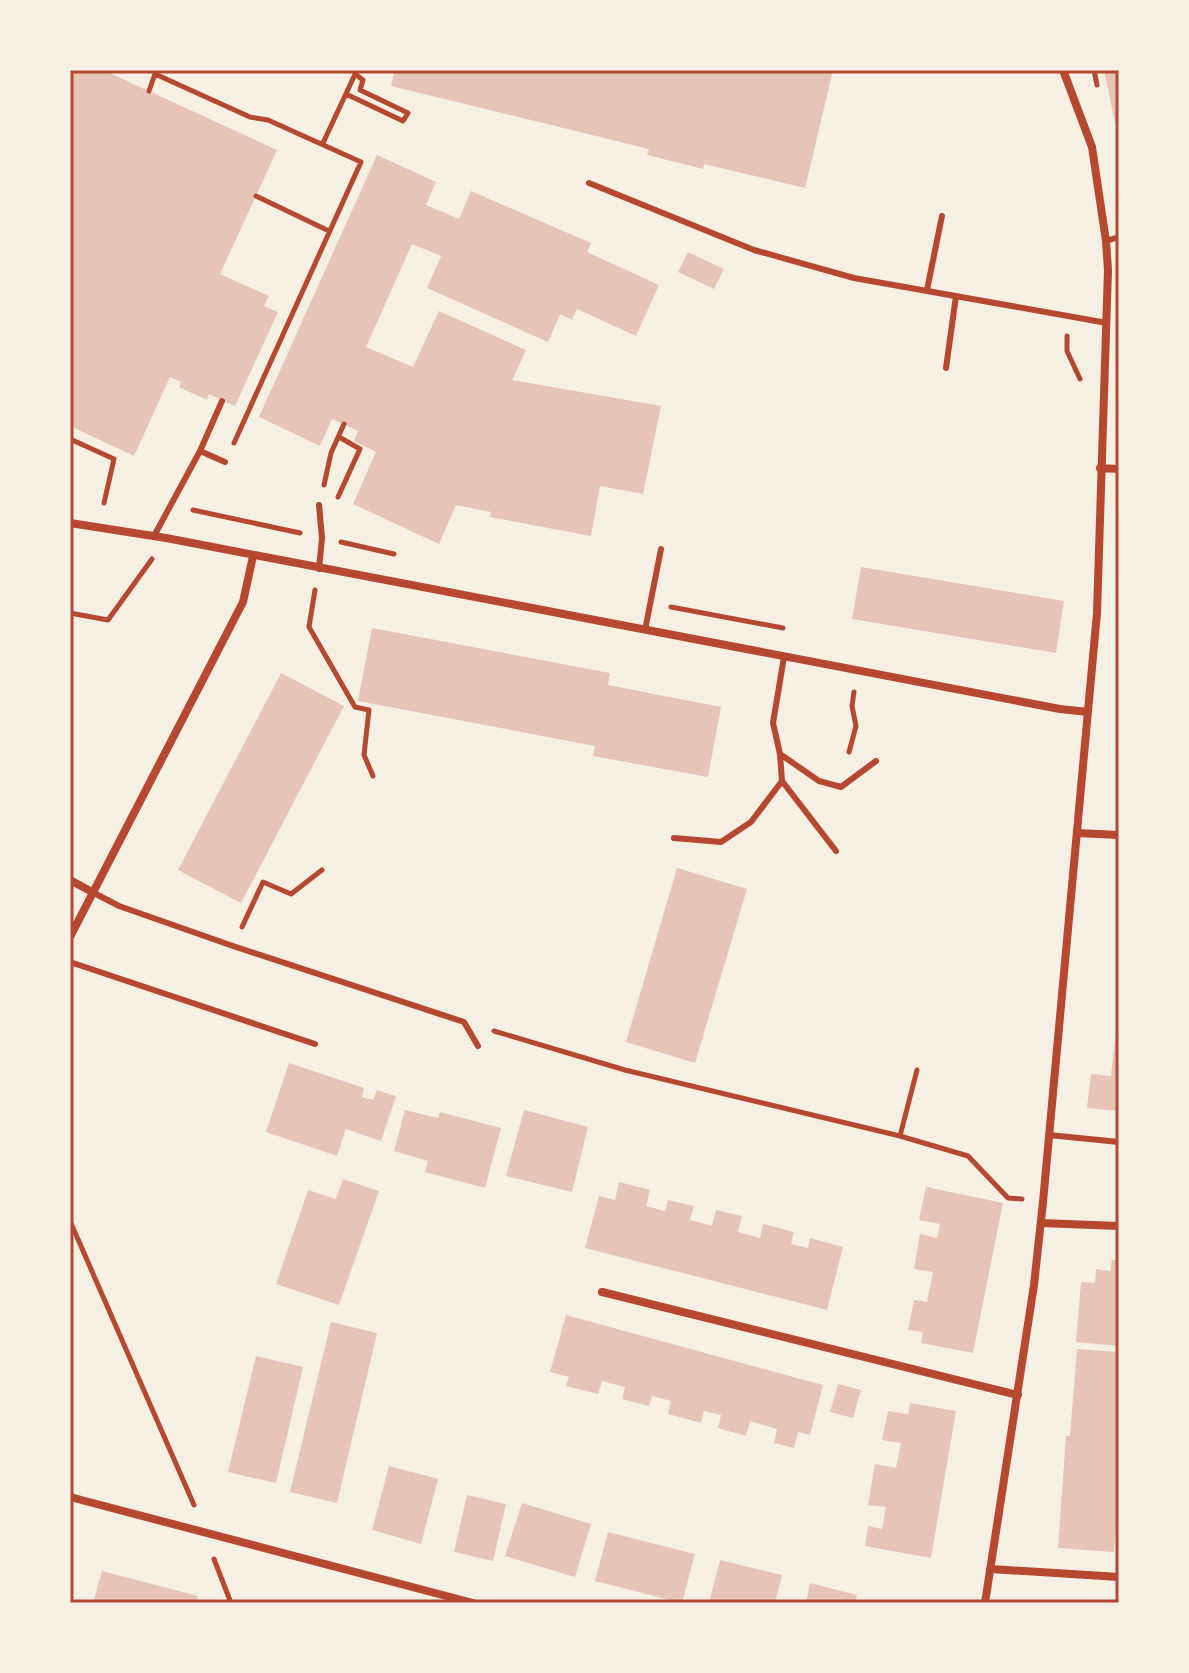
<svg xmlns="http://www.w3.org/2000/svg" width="1189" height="1673" viewBox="0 0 1189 1673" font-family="'Times New Roman',serif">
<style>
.building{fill:#e6c5b7}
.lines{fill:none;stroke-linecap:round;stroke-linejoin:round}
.path{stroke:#b5482f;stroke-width:5}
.service{stroke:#b5482f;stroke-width:6}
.minor{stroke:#b5482f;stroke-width:8}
.neatline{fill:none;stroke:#b5482f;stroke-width:3}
</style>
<rect width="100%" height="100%" fill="#f6efe4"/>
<!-- building -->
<path class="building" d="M73,70H103L277,150L220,274L269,296L264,306L278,312L235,406L209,394L207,400L179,387L181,382L170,377L134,456L70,426V76Z
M395,70H833L805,188L704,164L703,169L647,155L649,149L391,86Z
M1104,70H1119V137H1118Z
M377,155L436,182L426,205L459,219L471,191L591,243L587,252L659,285L636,336L577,309L572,320L560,314L548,342L427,288L441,256L412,244L366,347L413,367L439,311L526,350L512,380L661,406L643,494L600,486L591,536L490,517L491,512L456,505L439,544L353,504L376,452L354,441L358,431L332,419L320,446L259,417Z
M688,252L724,269L714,289L678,272Z
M861,567L1064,601L1056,653L852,619Z
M372,628L610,673L608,685L721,707L708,777L593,756L595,746L358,701Z
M281,673L344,706L241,903L178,870Z
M677,868L747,889L695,1063L626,1042Z
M1117,1019H1119V1111L1087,1108L1091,1074L1111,1076Z
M289,1063L364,1088L362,1097L373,1100L377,1090L396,1096L381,1141L346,1129L337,1156L266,1132Z
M405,1110L438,1118L440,1112L501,1128L485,1188L425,1172L428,1161L394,1151Z
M524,1110L588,1127L572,1192L506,1176Z
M343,1179L379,1191L339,1305L276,1284L308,1190L336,1199Z
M619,1182L650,1190L646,1206L665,1211L668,1200L694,1206L690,1220L695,1221L712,1226L716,1210L742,1216L738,1232L760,1238L763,1224L794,1232L791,1244L808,1248L810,1238L843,1247L827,1310L585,1248L599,1196L615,1200Z
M926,1187L1003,1203L973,1353L921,1343L923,1332L908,1330L914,1300L927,1302L933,1272L914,1269L920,1234L937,1238L940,1224L919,1220Z
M1112,1260H1119V1346L1076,1342L1081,1282L1095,1283L1096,1269L1110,1271Z
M566,1315L823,1385L810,1435L798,1432L794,1448L774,1443L777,1429L750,1421L746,1436L718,1428L721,1415L704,1411L701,1423L668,1414L671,1401L652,1396L649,1406L622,1399L625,1387L602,1381L598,1394L566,1386L569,1377L550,1372Z
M331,1322L377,1333L337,1503L290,1492Z
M1077,1349L1119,1352V1482L1114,1552L1058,1548L1066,1436H1070Z
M256,1356L303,1367L276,1483L228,1472Z
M838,1384L861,1390L853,1418L830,1412Z
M910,1403L956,1411L931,1558L865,1546L868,1526L882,1529L886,1507L868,1505L875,1464L896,1468L901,1443L882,1440L888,1411L908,1414Z
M389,1466L438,1479L421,1544L372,1530Z
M467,1495L506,1504L493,1561L454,1552Z
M522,1503L591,1524L575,1577L505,1556Z
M608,1532L695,1554L682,1603L595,1581Z
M720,1560L782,1575L775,1603H709Z
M102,1571L198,1596L196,1603H93Z
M810,1583L857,1595L855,1603H806Z"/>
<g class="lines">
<!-- path -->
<path class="path" d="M157,70L155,74L250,117L268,120L361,162L234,443
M1094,70L1097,85
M149,91L155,74
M346,94L403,121L408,113L360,90L363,80L355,74
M323,143L357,70
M256,196L329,231
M1067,336V351L1080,379
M70,439L114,459L104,503
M324,485L331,453L344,424
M338,497L360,449L339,437
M193,510L300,533
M341,542L394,554
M315,590L309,627L355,707L369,710L364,755L373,776
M671,607L783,628
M70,613L108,620L152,559
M849,752L856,726L852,706L854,692
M242,927L263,882L291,894L322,870
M494,1031L625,1070L900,1136L968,1156L1008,1198L1022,1199
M900,1136L917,1070
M70,1221L194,1505
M214,1559L231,1603"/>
<!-- service -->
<path class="service" d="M589,183L754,250L854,278L1107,323
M1106,241L1119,237
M927,290L942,216
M946,368L956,296
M200,451L222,401
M154,536L200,451L225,462
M319,569L322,538L319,505
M645,630L661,549
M784,657L773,723L780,754L782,781L836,851
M780,754L819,781L841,787L876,761
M674,838L721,842L751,822L782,781
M94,893L119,906L233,946L464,1022L478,1046
M70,962L315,1044
M1049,1135L1119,1142"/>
<!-- minor -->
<path class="minor" d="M1100,468L1119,469
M70,523L166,538L1060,709L1088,712
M1077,833L1119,835
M70,880L94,893
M70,937L243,602L253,556
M1041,1223L1119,1226
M602,1292L1018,1395
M70,1497L473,1603
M990,1569L1119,1577
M985,1603L1034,1285L1043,1202L1097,613L1108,270L1106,241L1092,147L1063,70"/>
</g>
<!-- border -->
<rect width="1189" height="1673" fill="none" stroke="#f6efe4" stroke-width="144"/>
<rect x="72" y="72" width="1045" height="1529" class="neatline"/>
</svg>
